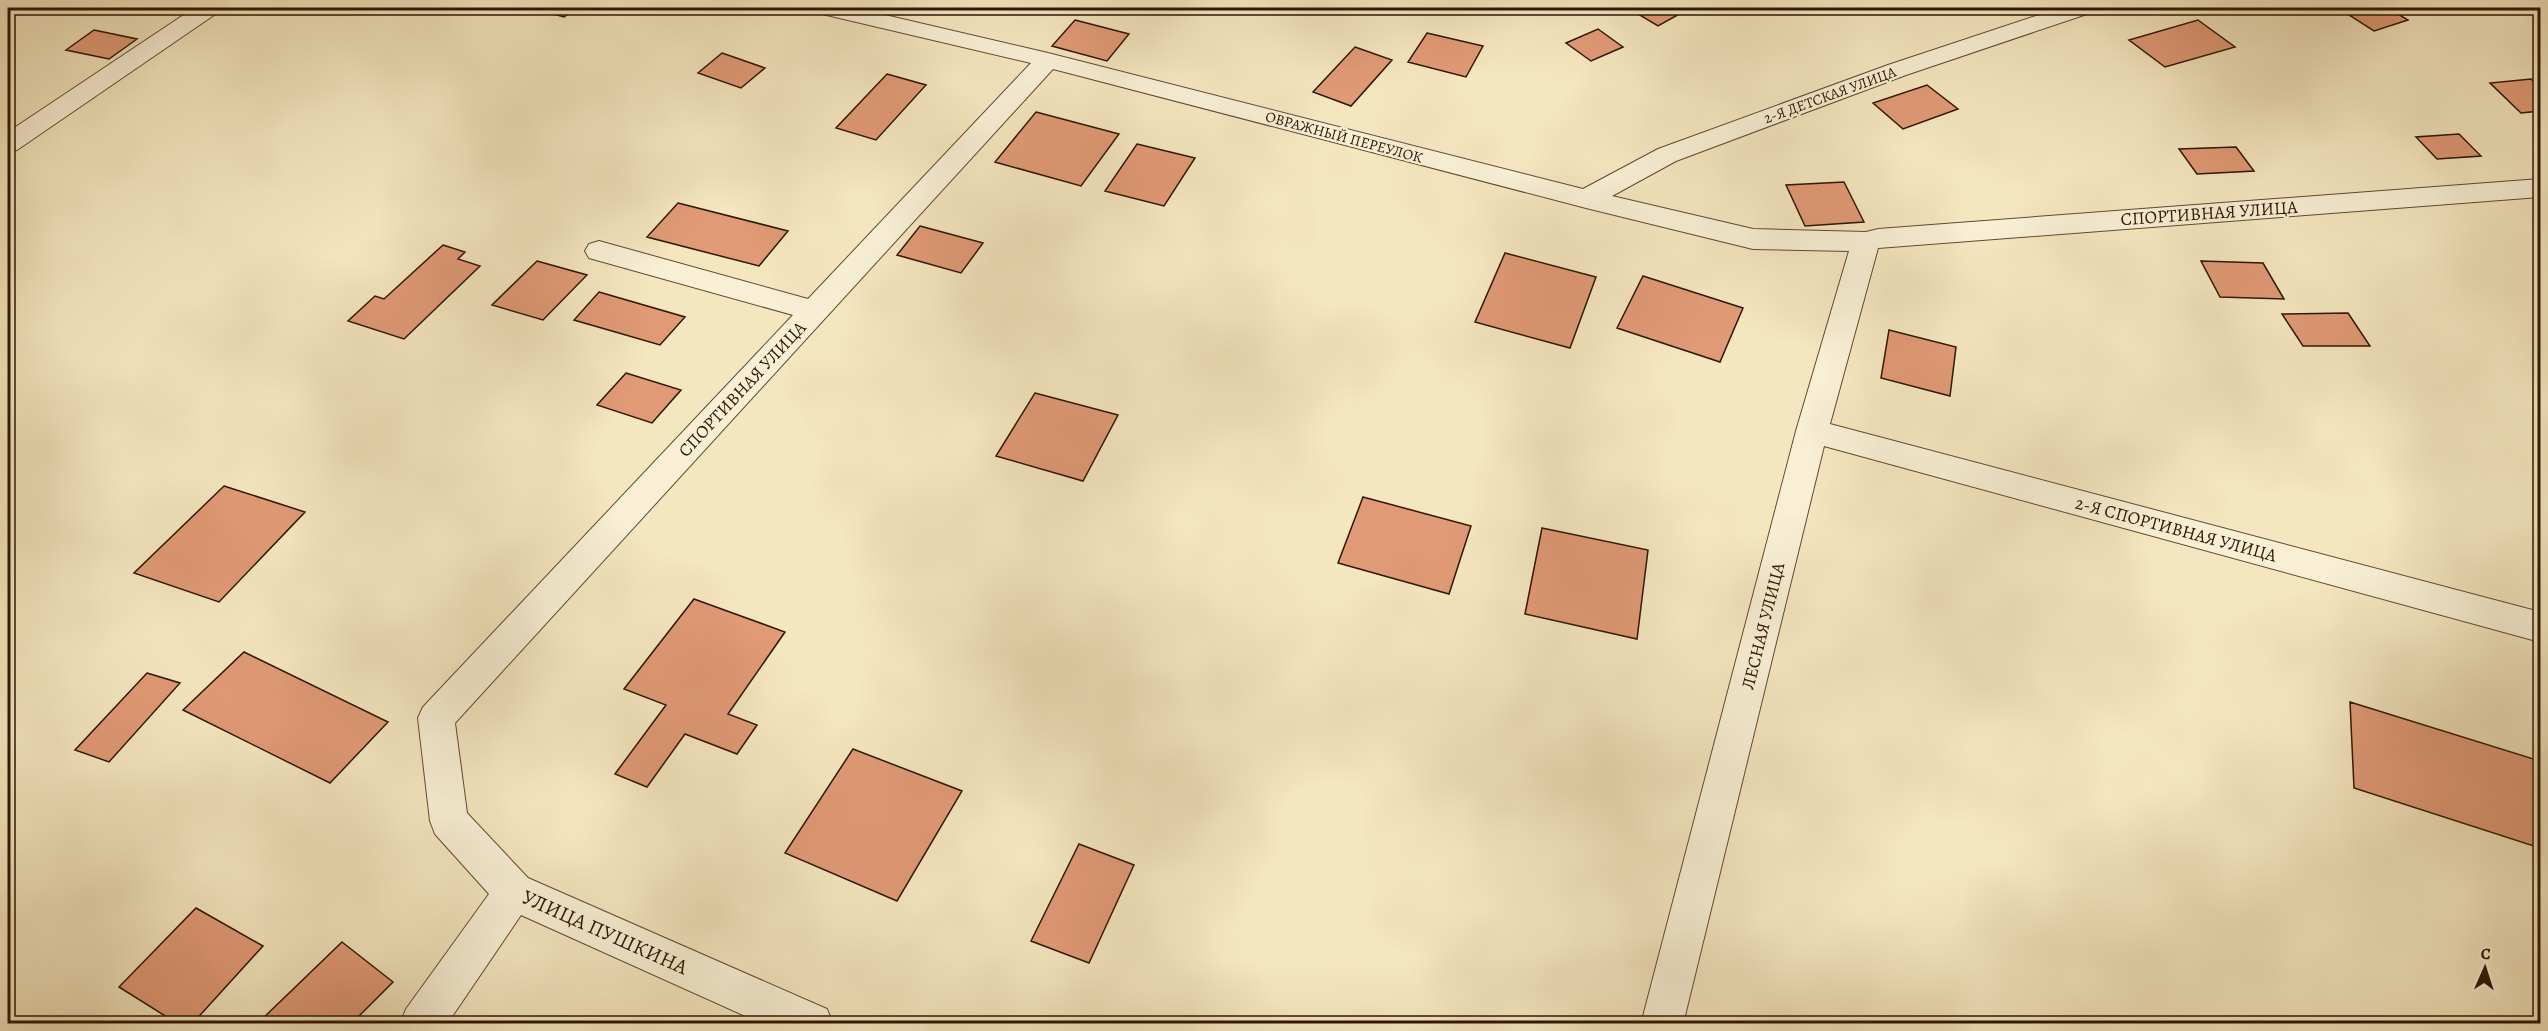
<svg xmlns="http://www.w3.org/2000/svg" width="2548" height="1031" viewBox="0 0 2548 1031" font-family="Alegreya,serif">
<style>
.building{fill:#e09a76;stroke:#2e1600;stroke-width:1.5}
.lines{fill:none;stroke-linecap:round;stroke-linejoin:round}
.street-casing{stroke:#604a30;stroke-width:2}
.street{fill:#f8efd5;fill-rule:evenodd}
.labels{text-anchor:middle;stroke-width:4.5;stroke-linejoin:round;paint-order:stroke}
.far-street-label{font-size:15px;fill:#2e1600;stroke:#f8efd5}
.street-label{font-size:18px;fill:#2e1600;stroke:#f8efd5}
.near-street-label{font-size:21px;fill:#2e1600;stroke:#f8efd5}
</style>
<rect width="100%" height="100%" fill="#f4e6bf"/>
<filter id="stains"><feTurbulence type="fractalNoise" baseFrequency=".00333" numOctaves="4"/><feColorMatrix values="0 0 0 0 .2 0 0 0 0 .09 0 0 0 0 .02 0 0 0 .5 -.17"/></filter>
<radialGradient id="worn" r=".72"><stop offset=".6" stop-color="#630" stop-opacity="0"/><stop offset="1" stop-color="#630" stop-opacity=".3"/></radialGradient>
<!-- building -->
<path class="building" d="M538,8H577L564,17L535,9Z
M1628,8H1675L1683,12L1658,26Z
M2338,8H2388L2408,20L2374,31Z
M1075,20L1129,34L1107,61L1052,46Z
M2198,20L2235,47L2165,67L2129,40Z
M1598,29L1623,47L1591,61L1566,43Z
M94,30L137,39L109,59L66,50Z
M1427,33L1483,46L1466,77L1408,62Z
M1355,47L1392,60L1351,106L1313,92Z
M722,53L765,68L741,88L698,73Z
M887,74L926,85L876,140L836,128Z
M2531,79L2540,88V111L2521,113L2490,83Z
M1927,85L1958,109L1903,129L1873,103Z
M1036,112L1119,134L1081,186L995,162Z
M2459,134L2481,156L2437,159L2416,137Z
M1137,144L1195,158L1164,206L1105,191Z
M2236,147L2254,171L2197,174L2179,149Z
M1844,182L1864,222L1805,226L1786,185Z
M678,203L788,231L759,266L647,237Z
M920,226L983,243L961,273L897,255Z
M443,245L465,252L458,259L480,266L404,339L348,321L375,296L384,299Z
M1505,253L1596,277L1570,348L1475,322Z
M537,261L587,275L543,320L492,305Z
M2201,261L2263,263L2284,299L2220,297Z
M1643,276L1743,308L1720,362L1617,328Z
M599,292L685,317L660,345L574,320Z
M2348,313L2370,346H2303L2282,314Z
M1889,330L1956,347L1950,396L1881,378Z
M626,373L681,390L652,423L597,405Z
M1035,393L1118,415L1083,481L996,456Z
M224,486L305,512L219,602L134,573Z
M1363,497L1471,526L1449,594L1338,563Z
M1542,528L1648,550L1637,639L1525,614Z
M694,599L785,632L728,714L757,725L737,754L685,734L647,787L615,774L666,705L624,689Z
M244,652L388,722L330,783L183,710Z
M147,673L180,683L109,762L75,750Z
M2350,702L2540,761V848L2354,788Z
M853,749L962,791L897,901L785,853Z
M1079,844L1134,865L1089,963L1031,941Z
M196,908L263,946L192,1024H178L119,987Z
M342,942L393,982L351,1024H257Z"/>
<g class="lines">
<!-- street casing -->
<g class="street-casing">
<path id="street" d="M194,8H221L217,13L17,150L8,152V132Z
M814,8H855L1048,53L1583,189L1658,149L1888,65L2060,8H2094L2090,13L1906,75L1676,161L1612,196L1753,229L1866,232L1878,229L2540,179V197L1878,248L1830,424L2540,612V642L1824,446L1683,1024H1641L1796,431L1849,251L1753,249L1586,208L1053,69L455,723L467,813L528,878L827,1009L833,1024H763L521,915L447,1024H400L406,1009L489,894L435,834L430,821L418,718L423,707L793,315L589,258L585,251L589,244L599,241L808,299L1031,63L818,13Z"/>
</g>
<!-- street -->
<use href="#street" class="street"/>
</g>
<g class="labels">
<!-- far-street labels -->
<g class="far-street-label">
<text transform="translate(1830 95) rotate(-20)" y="5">2-Я ДЕТСКАЯ УЛИЦА</text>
<text transform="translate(1344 137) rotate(15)" y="5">ОВРАЖНЫЙ ПЕРЕУЛОК</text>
</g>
<!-- street labels -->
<g class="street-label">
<text transform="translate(2209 213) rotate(-4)" y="6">СПОРТИВНАЯ УЛИЦА</text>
<text transform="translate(742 389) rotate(-47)" y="6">СПОРТИВНАЯ УЛИЦА</text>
<text transform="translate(2176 529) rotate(15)" y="6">2-Я СПОРТИВНАЯ УЛИЦА</text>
<text transform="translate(1763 626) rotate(-76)" y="6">ЛЕСНАЯ УЛИЦА</text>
</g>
<!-- near-street labels -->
<g class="near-street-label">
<text transform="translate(605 932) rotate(24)" y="7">УЛИЦА ПУШКИНА</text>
</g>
</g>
<!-- margin -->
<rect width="2548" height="1031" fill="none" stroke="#f4e6bf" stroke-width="30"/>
<rect x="9" y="9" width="2530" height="1013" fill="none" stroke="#2e1600" stroke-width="3"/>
<rect x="15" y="15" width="2518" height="1001" fill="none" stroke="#2e1600" stroke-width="1.5"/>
<!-- north arrow -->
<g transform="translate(2485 968) rotate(3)" stroke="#f8efd5" stroke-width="4.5" paint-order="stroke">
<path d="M0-4.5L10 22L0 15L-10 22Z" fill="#2e1600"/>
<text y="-9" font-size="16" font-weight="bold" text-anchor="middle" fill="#2e1600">С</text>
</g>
<rect width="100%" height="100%" filter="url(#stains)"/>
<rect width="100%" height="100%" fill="url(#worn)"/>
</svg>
